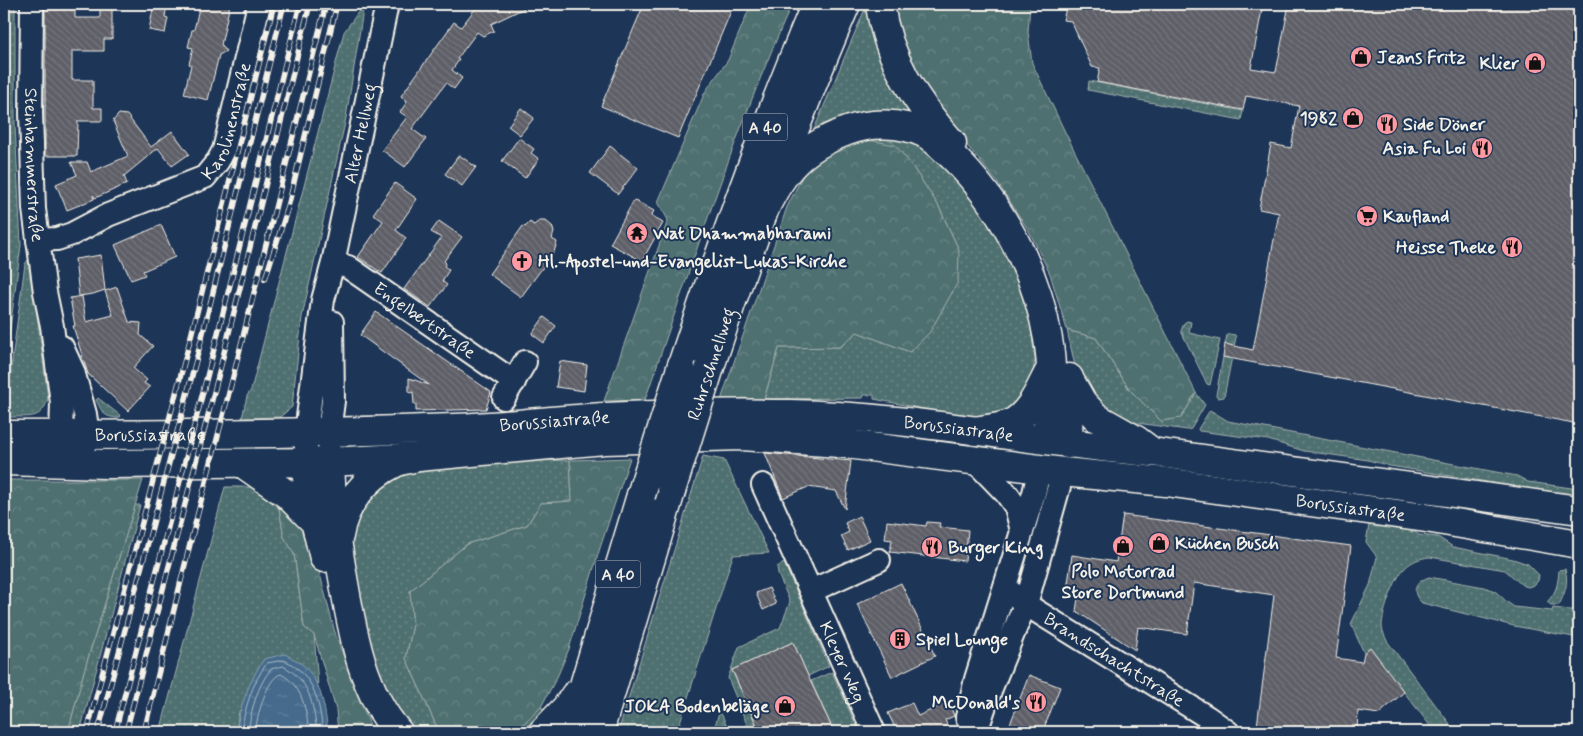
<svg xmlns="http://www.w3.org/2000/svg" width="1583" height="736" viewBox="0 0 1583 736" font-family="Mynerve,sans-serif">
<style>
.grass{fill:url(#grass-dots);stroke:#a2b0ac}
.forest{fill:url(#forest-crowns);stroke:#a2b0ac}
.water{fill:url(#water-ripples);stroke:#8aa0b1}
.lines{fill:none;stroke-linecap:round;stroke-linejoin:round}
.shore{stroke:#aebbc3;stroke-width:1}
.building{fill:url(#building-back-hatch);stroke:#f4f1e8}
.minor-casing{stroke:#f4f1e8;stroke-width:26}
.major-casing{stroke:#f4f1e8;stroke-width:31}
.highway-casing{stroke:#f4f1e8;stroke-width:31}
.minor{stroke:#1d3557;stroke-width:22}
.major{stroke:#1d3557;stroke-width:28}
.highway{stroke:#1d3557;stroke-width:28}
.rail-casing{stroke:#f4f1e8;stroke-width:5.5}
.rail{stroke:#1d3557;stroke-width:4;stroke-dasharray:11;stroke-linecap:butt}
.highway-bridge-casing{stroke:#f4f1e8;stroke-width:31;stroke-linecap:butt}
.highway-bridge{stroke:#1d3557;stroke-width:28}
.labels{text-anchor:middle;stroke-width:4;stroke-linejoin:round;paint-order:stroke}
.shield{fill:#1d3557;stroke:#b4b9bc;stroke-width:1}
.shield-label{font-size:16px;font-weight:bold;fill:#f4f1e8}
.poi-label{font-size:18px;font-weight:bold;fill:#f4f1e8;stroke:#1d3557;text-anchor:start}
.street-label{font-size:18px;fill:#f4f1e8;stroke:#1d3557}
</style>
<defs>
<pattern id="grass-dots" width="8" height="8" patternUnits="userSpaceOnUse" patternTransform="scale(1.25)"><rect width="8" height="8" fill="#4f7071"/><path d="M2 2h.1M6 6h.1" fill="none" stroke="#698585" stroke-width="1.8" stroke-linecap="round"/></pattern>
<pattern id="forest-crowns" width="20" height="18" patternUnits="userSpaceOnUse" patternTransform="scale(1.25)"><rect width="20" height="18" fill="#4f7071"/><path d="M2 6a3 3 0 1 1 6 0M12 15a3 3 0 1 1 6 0" fill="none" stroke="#698585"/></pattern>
<pattern id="water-ripples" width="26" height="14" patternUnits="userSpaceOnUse" patternTransform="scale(1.25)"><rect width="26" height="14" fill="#446a8c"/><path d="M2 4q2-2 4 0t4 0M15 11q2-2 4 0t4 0" fill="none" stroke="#60809c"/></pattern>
<pattern id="building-back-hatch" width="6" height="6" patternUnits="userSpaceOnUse" patternTransform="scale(1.25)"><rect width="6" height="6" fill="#5e5e68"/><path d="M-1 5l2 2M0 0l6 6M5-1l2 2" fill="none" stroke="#76767e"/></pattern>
</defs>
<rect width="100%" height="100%" fill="#1d3557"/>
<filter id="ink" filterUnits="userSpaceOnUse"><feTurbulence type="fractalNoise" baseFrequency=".02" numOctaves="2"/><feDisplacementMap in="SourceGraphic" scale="10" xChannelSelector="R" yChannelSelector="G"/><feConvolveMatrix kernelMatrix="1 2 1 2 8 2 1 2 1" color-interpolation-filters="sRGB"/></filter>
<g filter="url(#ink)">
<!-- grass -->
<path class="grass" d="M4,4H15V125L21,245L4,375Z
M364,4L346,118L302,317L292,407L280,417L242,418L247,396L251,390L344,32Z
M867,4L927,125L807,146Z
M1089,81L1243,111L1241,120L1088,90Z
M902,135L954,167L1008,252L1027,300L1035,359L1031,384L1019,402L999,415L976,417L945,413L874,399V395H864L863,398L764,399L779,348L840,347L857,332L910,352L959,250L938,205L910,163L853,137Z
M28,260L30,261L48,398C42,421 29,416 9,417C1,408 3,399 8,390L25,264Z
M1187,321L1191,322L1189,333L1220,340L1210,385L1207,384L1181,331L1184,323Z
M1067,330L1096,338L1130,390L1181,418L1196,393L1205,405L1191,429L1187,430L1130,422L1116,415L1102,405L1077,375Z
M1229,334L1235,335L1236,337L1224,397L1218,398L1216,395L1223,357L1230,358L1225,344L1227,335Z
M98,398L121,416L119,418C103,417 103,413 96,400Z
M1210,410L1228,421L1517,476L1528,482L1579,489V497L1390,466L1368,460L1304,451L1268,440L1199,431L1198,429Z
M703,456L724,460L769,553L733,555L677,732H618Z
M570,460L572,501L541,503L527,525L467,544L410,591L413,625L406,658L439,732H412L394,713L372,674L351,547L354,519L380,487L395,478L414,472L494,462Z
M225,487H260L279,508L284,537L294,553L304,627L314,634L318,685L305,667L239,711L236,732H160Z
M135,505H140L80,732H68L84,671Z
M1369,525L1412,530L1419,535L1438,537L1453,547L1513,559L1528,564L1539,575L1538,581L1534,585L1528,587L1522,585L1505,570L1430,557C1420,558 1412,561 1405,568C1395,577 1382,613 1382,626C1382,631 1385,636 1387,641L1456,732H1435L1370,648L1364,653L1351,624L1370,585L1377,557L1366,542Z
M784,563L829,666L808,676L793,642L732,670L759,731L750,732L728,678L739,647L780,628L790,602L778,574L777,567Z
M1565,569C1569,583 1565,593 1559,605H1551L1547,602C1557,592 1558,583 1559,570Z
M1429,577L1484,587L1495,591L1507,602L1514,607L1552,611L1553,608L1579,611V638L1514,626L1422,603C1410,592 1415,582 1429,577Z
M832,672L859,732H834L811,681Z
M541,707L545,709L532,724L521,732H509L523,724Z
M720,714L722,715L729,732H713L718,716Z"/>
<!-- forest -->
<path class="forest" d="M751,4H792C734,133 691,267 645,400L604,401L668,220L658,202L705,92L728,60Z
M895,4H1030L1028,32L1032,63L1066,134L1196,393L1181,418L1161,421L1130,390L1096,338L1067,330L1050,274L1029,231L997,182L926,95L907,61L894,10Z
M853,137L895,145L910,163L938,205L959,250L958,282L930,332L910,352L857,332L840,347L779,348L764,399L721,400L787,207L804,173L816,159Z
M630,458L600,548L569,649L558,675L541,707L523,724L509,732H439L406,658L413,625L410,591L467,544L527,525L541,503L572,501L570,460Z
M4,480H143L84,671L68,732H4Z
M288,501L310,535L334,629L355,689L373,732H338L336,710L314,635L304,627L294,553L284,537L279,508Z"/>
<!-- water -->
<path class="water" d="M285,654C292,658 300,662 305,667C322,684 325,709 328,732H236C240,706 249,681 264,659Z"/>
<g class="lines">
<!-- shore -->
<path class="shore" d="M241,732C245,708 252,683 267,663L284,660C315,675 319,701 323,732
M248,732C251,711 257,686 271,669L283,666C310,680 313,704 317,732
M255,732C257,718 266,678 281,674C303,686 306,710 309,732"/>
</g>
<!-- building -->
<path class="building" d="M47,4H75V18H100V4H112V39H104V51H72V80H93V108H102V121H78L77,156H45V9Z
M154,4H167L165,17L168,18L165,33L149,30Z
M200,4H230L221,45L226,51L219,55L208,100L184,94L191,65L189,64L193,48L188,47L192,30H194Z
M479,4H533L491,24L494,31L483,36L477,32L457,59L459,60L452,70L462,78L454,89L446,83L412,129L426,139L405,167L382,150L407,117L400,112L407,102L401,96L454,22L461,27Z
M644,4H734L678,138L601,106Z
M1067,4H1263L1251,68L1276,72L1289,4H1556L1579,8V424L1223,357L1225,344L1253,350L1279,213L1259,209L1271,144L1291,148L1299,106L1246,96L1243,110L1097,82L1100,68L1092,67L1071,21L1063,20Z
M521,108L534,118L520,135L508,126Z
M119,114L127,115L151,147L172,131L189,154L172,166L158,148L124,176L127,184L95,198L93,195L94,199L67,210L56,184L77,175L71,162H87L91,172L128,156L113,121Z
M519,138L534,149L531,153L539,159L525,178L502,161Z
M610,146L638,168L618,194L590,173Z
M459,155L476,167L462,186L445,174Z
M395,183L417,199L396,230L406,238L382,273L358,257L383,221L373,214Z
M634,200L654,211L651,216L663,223L642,261L610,244Z
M439,221L462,237L444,261L446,263L444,266L449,270L442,281L447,285L430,307L404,289L441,238L431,232Z
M539,221H546L552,226L554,232L552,239L557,242L554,252L521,297L489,274L523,226L525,227L530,222L534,225Z
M161,225L175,257L143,271L145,275L131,280L115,245Z
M101,255L105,290L93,294L79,296L75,259Z
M117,287L129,322L141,323L140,335L153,346L133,368L147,380L144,383L150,387L128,411L88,374L73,326H75L70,298L82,296L86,322L113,315L105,291Z
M376,312L491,392L486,409L416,411V404H414L413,392L409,393V378L429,385L360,335Z
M544,317L556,326L544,343L532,334Z
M560,361L587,365L584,391L556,387Z
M765,453L851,461L845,509L836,491L808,487L783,498Z
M1123,515L1351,546L1336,658L1362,662L1364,653L1370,647L1404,692L1379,714L1358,711L1357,732L1262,731L1257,726L1274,595L1194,583L1187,634L1138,627L1135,650L1076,611L1079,592L1067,590L1072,555L1116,562Z
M859,516L870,540L848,550L841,536L849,532L845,523Z
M887,521L926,526L927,522L940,523L939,527L968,530L965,561L890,552L892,540L885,539Z
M901,583L935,656L892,677L857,604Z
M769,588L776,604L763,610L756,593Z
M793,642L808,676L834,732H760L732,670Z
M1029,675L1060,687L1048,718L1042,732H1007Z
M949,702L954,716L945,720L950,732H897L888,713L912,703L918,716Z"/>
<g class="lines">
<!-- minor casing -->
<g class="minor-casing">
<g id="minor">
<path id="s1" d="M32,4L31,113L34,209L45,292L52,326L62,403L61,435L69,449"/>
<path id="s2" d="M38,240L57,239L72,234L108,215L205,177L218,161L224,150L259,4"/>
<path id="s3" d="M333,263L348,267L514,382"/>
<path d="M62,347L73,371L85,414L88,435L82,450"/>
<path d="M504,398L525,362"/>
<path d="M974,460L1006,493L1016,507L1022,531"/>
<path id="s4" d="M306,462V433L319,330L323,300L333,263L387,4"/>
<path d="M330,462L329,432L333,401L332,322"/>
<path id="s5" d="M763,485L874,732"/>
<path d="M811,591L879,560"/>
<path id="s6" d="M1014,594L1025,604L1207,717L1228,732"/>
<path d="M967,717L976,679L1034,493L1040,468"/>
<path d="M976,732L991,688L1028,597L1063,472"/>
</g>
</g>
<!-- major casing -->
<g class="major-casing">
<g id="major">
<path id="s7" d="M4,435C154,435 304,434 455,428C505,426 555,420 605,417C666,414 728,413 790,414C911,416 1031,442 1152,452L1579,510"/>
<path id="s8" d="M4,461L106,464L330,462L418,457L604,440L742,436L839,443L1063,472L1166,482L1426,518L1579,544"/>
</g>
</g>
<!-- highway casing -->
<g class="highway-casing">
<path id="highway" d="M880,4C887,58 916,103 952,143
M763,212C783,170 801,148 847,131C871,122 900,122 924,133C935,139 944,149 953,157C1001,204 1037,272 1048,339C1054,373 1051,406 1046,440
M710,367C750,244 795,122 846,4
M681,368C722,245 765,123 816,4
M1069,379L1082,402L1097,418L1136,440L1152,452
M975,431C986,429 1000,428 1010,424C1031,414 1040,388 1050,370
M1068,444L1069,378
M306,462L308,492L324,558
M330,462C331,499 336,536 342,572C352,628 360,688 398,732
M242,463L288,495L315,522
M339,536C343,505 366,477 395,463C402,460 410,459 418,457
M543,732L566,708L575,695
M570,732L641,495
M599,732L672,488"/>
</g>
<!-- minor -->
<use href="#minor" class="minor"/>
<!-- major -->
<use href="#major" class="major"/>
<!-- highway -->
<use href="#highway" class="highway"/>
<!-- rail casing -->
<g class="rail-casing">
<path id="rail" d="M265,279L288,207L337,4
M87,732L190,340L274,4
M98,732L199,349L284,4
M115,732L211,361L300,4
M126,732L220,369L310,4
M144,732L191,540L232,381L326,4"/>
</g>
<!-- rail -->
<use href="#rail" class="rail"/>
<!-- highway-bridge casing -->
<g class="highway-bridge-casing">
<path id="highway-bridge" d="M672,488L710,367
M641,495L681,368"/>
</g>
<!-- highway-bridge -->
<use href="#highway-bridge" class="highway-bridge"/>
</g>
</g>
<!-- icons -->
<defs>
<g id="shop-disc" transform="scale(1.125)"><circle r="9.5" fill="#ff9aa2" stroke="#1d3557"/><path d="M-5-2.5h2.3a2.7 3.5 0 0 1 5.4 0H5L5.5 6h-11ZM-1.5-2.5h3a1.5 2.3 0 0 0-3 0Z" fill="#111"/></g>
<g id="restaurant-disc" transform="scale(1.125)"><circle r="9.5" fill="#ff9aa2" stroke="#1d3557"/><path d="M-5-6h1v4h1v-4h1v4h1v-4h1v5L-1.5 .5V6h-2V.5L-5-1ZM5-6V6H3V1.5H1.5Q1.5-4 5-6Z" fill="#111"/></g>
<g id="supermarket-disc" transform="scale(1.125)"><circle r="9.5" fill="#ff9aa2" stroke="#1d3557"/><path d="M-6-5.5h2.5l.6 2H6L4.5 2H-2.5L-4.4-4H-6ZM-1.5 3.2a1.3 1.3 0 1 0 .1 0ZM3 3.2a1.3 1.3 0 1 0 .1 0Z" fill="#111"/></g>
<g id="temple-disc" transform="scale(1.125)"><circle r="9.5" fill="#ff9aa2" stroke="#1d3557"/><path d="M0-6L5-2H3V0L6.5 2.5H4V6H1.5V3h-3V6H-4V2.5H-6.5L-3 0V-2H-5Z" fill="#111"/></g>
<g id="church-disc" transform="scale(1.125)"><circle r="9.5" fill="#ff9aa2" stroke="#1d3557"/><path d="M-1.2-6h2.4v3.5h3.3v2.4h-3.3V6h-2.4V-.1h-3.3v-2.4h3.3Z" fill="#111"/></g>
<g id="building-disc" transform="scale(1.125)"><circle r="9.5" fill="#ff9aa2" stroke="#1d3557"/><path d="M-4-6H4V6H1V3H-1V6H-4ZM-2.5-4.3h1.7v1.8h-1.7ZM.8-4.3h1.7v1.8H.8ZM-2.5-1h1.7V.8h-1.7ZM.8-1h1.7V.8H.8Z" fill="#111"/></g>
</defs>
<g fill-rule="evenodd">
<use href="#shop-disc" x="1361" y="57"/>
<use href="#shop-disc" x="1535" y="63"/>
<use href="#shop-disc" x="1353" y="118"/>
<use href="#restaurant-disc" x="1387" y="124"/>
<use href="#restaurant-disc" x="1482" y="148"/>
<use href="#supermarket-disc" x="1367" y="216"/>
<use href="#temple-disc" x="637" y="233"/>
<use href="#restaurant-disc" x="1512" y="247"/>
<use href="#church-disc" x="522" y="261"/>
<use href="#shop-disc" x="1159" y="543"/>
<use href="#shop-disc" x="1123" y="546"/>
<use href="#restaurant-disc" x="932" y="547"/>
<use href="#building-disc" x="900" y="639"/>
<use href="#restaurant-disc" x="1036" y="702"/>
<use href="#shop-disc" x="785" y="706"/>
</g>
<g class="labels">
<!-- shield labels -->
<g class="shield">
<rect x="742.5" y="113.5" width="45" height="27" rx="4"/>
<rect x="595.5" y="560.5" width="45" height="27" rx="4"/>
</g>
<g class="shield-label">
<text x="765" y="133">A 40</text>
<text x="618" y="580">A 40</text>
</g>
<!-- poi labels -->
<g class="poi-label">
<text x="1377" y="63">Jeans Fritz</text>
<text x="1519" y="69" text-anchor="end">Klier</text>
<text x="1337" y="124" text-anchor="end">1982</text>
<text x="1403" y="130">Side Döner</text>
<text x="1466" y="154" text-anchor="end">Asia Fu Loi</text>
<text x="1383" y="222">Kaufland</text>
<text x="653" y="239">Wat Dhammabharami</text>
<text x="1496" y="253" text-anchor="end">Heisse Theke</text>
<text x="538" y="267">Hl.-Apostel-und-Evangelist-Lukas-Kirche</text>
<text x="1175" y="549">Küchen Busch</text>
<text x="948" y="553">Burger King</text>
<text x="1123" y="577" text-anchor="middle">Polo Motorrad<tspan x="1123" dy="21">Store Dortmund</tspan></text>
<text x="916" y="645">Spiel Lounge</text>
<text x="1020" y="708" text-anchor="end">McDonald's</text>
<text x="769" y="712" text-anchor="end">JOKA Bodenbeläge</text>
</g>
<!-- street labels -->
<g class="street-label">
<text dy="6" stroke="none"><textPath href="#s2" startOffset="241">Karolinenstraße</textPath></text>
<text dy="6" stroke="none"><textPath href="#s4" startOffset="334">Alter Hellweg</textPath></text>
<text dy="6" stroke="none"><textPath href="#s1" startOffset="161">Steinhammerstraße</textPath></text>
<text dy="6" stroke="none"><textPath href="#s3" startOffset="109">Engelbertstraße</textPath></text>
<text transform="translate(711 364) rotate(-72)" y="6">Ruhrschnellweg</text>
<text dy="6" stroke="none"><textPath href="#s7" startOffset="551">Borussiastraße</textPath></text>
<text dy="6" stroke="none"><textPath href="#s7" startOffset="956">Borussiastraße</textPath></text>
<text dy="6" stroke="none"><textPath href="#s7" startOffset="146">Borussiastraße</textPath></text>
<text dy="6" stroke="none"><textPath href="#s8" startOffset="1352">Borussiastraße</textPath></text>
<text dy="6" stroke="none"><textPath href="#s6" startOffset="120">Brandschachtstraße</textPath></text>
<text dy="6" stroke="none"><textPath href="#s5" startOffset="194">Kleyer Weg</textPath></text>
</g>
</g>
<!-- margin -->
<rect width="1583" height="736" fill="none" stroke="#1d3557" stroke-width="20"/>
<rect x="10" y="10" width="1563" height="716" fill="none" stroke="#f4f1e8" stroke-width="2" filter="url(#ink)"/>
</svg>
